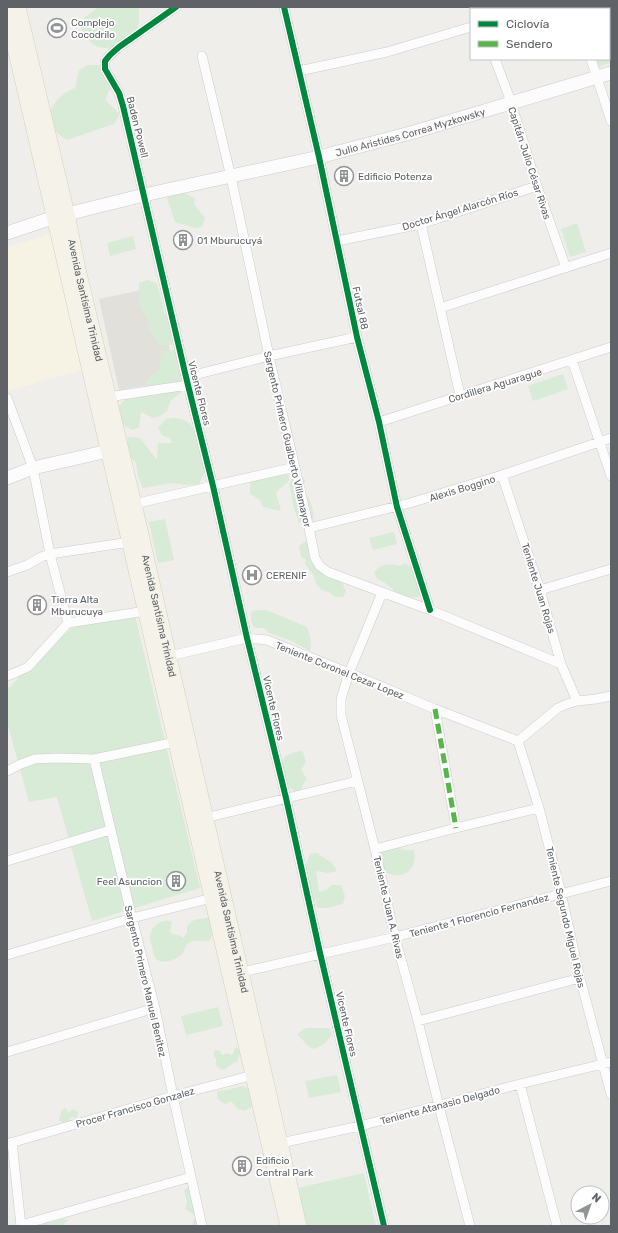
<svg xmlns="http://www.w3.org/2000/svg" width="618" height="1233" viewBox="0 0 618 1233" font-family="Rubik,sans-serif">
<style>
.commercial{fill:#f7f3e4}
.education{fill:#e2e0da}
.green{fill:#d8ebd6}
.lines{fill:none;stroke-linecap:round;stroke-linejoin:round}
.street-casing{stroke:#cbcccc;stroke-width:10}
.secondary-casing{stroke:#cacacb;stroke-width:14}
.primary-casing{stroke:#d7ceb8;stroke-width:16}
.street{stroke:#fdfcfc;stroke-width:9}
.secondary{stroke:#fdfcfc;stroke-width:13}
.primary{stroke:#f4f2e9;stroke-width:15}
.quiet{stroke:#58b549;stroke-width:5;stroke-dasharray:10 5;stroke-linecap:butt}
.cycleway-casing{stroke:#fff;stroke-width:8}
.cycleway{stroke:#00873e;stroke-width:6}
.labels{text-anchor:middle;stroke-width:3.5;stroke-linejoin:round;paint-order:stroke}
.poi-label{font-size:10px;fill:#5f6368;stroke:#fff;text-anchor:start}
.street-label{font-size:10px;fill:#5f6368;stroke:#fff}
</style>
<rect width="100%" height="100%" fill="#efeeea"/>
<!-- commercial -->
<path class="commercial" d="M51,234L82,370L7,391V247Z"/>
<!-- education -->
<path class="education" d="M155,287L177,380L119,390L99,299Z"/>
<!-- green -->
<path class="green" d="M99,7H139V22L135,34L119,47L105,48L98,47L91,43L79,26L85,17Z
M578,7H611V62L599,67L596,59H609V9H579Z
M88,65H103L115,85L109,91L105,100L115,109L119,115L114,124L67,140C54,132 53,129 48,115C56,100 59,95 75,88L79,70Z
M178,190L195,198L194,204L205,218L202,227L195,228L175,222L167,198L170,192Z
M577,223L586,252L570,257L561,229Z
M133,236L136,249L110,256L107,243Z
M147,280L157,283C159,293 163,303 164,313L180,328V337L177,345H160L150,331L147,319L139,303V283Z
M175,350L180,357L185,374L178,385L181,393L171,400L167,411L160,416L153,418L141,412L139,428L132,430L122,424L119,406L125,399H131L141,395C146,381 146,379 159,370L161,352L164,351Z
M563,374L568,389L533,401L528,386Z
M175,418L182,419L190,424L198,436L205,471L199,484L187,485L172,483L143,488L138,477L136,463L130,456L127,445L128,437L140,438L157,460L158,443H172L170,438L163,436L158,428L166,419Z
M282,471L289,475V481L276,492L281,511L263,507L260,500L250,494V485L254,476Z
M293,476L303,478L305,481C301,494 303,489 309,499C312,504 313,512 314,518L309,524H304L299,522L294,509L289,484Z
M165,519L174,560L158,563L149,522Z
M394,532L397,544L373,550L369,538Z
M306,541L317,553L325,571L341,579L346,592L343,597H336L329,592L322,590L316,584L314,576L305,564L306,560L301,557L299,546Z
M405,563L414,569L423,592L418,597L407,598L396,592L385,583L377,579L374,572C383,563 388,563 400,566Z
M257,610H266L307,627C310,635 312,642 310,651L289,640L270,633L264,628H255L251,622V612Z
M134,611L200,888L92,921L57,797L29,802L7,722V690L45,649L82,621Z
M302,750L306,762L301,770L304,774L307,780L304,782L302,788L300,791H295L290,788L286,781L282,762L285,756Z
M399,848L405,850H414C418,870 404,881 385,872L378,852L387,849Z
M317,853L332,863L337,871L328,873L316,871L319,892L326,890L332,885H341L345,896L343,904L326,908H318C315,902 306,882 305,875C304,868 308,860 310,854Z
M209,917L212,936L209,941C199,943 194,937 186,945C184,953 182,955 175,959C166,963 155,964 153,952C152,947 154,951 152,946C152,944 150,942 150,940C148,929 161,917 172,922L170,931L172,934L179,935L183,938L187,933V926C196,916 198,921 209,917Z
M218,1007L223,1026L186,1035L181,1016Z
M306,1028H330L332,1035L325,1043L315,1049L309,1047L297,1034Z
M237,1047L240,1053L237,1062C230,1063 229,1069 222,1070L216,1066V1059L214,1057V1052L216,1050L220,1051L221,1054L224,1055L226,1053L232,1055L234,1052V1049Z
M337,1075L341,1092L309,1098L305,1081Z
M242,1086L248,1088L252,1094L254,1103L250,1108L244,1111L238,1109L231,1101L226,1104C218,1101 217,1099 217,1091L228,1090Z
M65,1108L67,1111L70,1112L72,1109L78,1112L77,1118L70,1117V1123L66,1124L60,1121L59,1118L62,1110Z
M364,1173L376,1226H307L298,1188Z
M190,1186L204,1226H192L193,1221L197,1217L185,1209L187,1202L184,1190Z
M64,1219L68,1220L62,1226H41L42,1224C46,1222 47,1223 51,1222C55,1222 60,1219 64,1219Z"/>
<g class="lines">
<!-- street casing -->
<g class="street-casing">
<path id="street" d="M176,7L119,47L110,55L105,61V69L119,93L123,106L186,377L213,486L247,638L286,798L320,953L384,1226
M284,7L319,157L357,337L379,422L397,507L430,610
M477,7V9
M573,7L574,9
M202,56L231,177L269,356L309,528L315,558L320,566L328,572L430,610L561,664
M495,59L511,102L537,186L566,268
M591,59L611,121
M299,71L387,52L471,27
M421,224L460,395
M337,241L421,224L537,186
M440,308L611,253
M572,360L611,476
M186,377L269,356L357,337
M108,397L188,385
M7,398L33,468L50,554L68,623L28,667L17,672L7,676
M379,422L611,347
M502,475L540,590L561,664L577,701
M134,504L295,467
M309,528L410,503L502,475L611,438
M7,572L27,565L41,557L50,554L130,542
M540,590L611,569
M382,593L349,673L341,699V715L375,849L395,937L418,1021L439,1106L470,1226
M68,623L146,611
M165,657L247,638L267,640L349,673L435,709L518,741
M435,709L456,828
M518,741L539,808L561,893L580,978L611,1094
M518,741L558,708L567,704L577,701L596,699L611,696
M94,759L132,918L155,1008L173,1096L202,1226
M7,771L21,764L35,759L56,758L94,759L176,742
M201,819L357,781
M375,849L456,828L539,808
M7,861L110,830
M7,955L132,918L216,897
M238,973L395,937L611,881
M418,1021L580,978
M7,1052L155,1008
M520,1084L557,1226
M12,1142L21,1226
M7,1144L173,1096L257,1074
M276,1144L360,1126L520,1084L611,1062
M21,1225L191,1177"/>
</g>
<!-- secondary casing -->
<g class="secondary-casing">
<g id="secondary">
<path id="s1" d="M7,233L55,217L144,195L319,157L414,132L611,73"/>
<path d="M7,478L33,468L117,449"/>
</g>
</g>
<!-- primary casing -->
<g class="primary-casing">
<g id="primary">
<path id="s2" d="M18,7L67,214L78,269L134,504L299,1226"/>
<path d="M7,13L288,1226"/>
</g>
</g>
<!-- street -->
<use href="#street" class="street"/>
<!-- secondary -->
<use href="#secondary" class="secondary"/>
<!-- primary -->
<use href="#primary" class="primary"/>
<!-- quiet -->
<path class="quiet" d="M435,709L456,828"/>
<!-- cycleway casing -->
<g class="cycleway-casing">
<path id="cycleway" d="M176,7L119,47L110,55L105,61V69L119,93L123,106L186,377L213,486L247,638L286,798L320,953L384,1226
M284,7L319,157L357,337L379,422L397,507L430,610"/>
</g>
<!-- cycleway -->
<use href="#cycleway" class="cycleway"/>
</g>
<!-- icons -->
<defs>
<g id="stadium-ring" transform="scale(1)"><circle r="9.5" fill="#fff" stroke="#919496" stroke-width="1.5"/><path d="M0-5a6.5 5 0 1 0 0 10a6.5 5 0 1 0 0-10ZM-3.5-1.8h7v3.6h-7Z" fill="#919496"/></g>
<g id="building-ring" transform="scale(1)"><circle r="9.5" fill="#fff" stroke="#919496" stroke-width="1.5"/><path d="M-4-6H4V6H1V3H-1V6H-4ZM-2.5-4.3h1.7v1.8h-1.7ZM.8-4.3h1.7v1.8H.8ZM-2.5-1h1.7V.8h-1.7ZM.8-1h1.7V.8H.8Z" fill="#919496"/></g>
<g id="hospital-ring" transform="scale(1)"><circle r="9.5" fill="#fff" stroke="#919496" stroke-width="1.5"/><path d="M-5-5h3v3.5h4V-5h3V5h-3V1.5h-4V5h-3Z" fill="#919496"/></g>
</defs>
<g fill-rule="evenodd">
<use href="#stadium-ring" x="57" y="28"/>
<use href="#building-ring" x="344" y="176"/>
<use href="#building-ring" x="183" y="240"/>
<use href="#hospital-ring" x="252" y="575"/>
<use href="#building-ring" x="37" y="605"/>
<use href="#building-ring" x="176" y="881"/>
<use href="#building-ring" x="242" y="1166"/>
</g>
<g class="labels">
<!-- poi labels -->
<g class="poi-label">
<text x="71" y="26">Complejo<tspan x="71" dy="12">Cocodrilo</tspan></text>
<text x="358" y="180">Edificio Potenza</text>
<text x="197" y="244">01 Mburucuyá</text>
<text x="266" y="579">CERENIF</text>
<text x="51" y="603">Tierra Alta<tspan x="51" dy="12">Mburucuya</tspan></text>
<text x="162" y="885" text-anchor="end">Feel Asuncion</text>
<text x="256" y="1164">Edificio<tspan x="256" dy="12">Central Park</tspan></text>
</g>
<!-- street labels -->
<g class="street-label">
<text transform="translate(138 127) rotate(76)" y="4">Baden Powell</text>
<text dy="4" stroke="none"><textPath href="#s1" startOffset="416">Julio Aristides Correa Myzkowsky</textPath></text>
<text transform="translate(530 163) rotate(72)" y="4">Capitán Julio César Rivas</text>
<text transform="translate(460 209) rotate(-17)" y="4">Doctor Ángel Alarcón Ríos</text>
<text dy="4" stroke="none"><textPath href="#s2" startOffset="301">Avenida Santísima Trinidad</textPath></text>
<text transform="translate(361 308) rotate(78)" y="4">Futsal 88</text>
<text transform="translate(495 385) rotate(-17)" y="4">Cordillera Aguarague</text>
<text transform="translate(200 393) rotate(76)" y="4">Vicente Flores</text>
<text transform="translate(288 439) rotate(77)" y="4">Sargento Primero Gualberto Villamayor</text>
<text transform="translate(462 488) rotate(-17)" y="4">Alexis Boggino</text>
<text transform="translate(539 588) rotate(73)" y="4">Teniente Juan Rojas</text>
<text dy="4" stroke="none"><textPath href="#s2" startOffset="625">Avenida Santísima Trinidad</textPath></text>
<text transform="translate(340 670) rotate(22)" y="4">Teniente Coronel Cezar Lopez</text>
<text transform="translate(274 708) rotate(77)" y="4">Vicente Flores</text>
<text transform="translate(389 907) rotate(77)" y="4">Teniente Juan A. Rivas</text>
<text transform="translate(479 915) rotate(-15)" y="4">Teniente 1 Florencio Fernandez</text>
<text transform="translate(566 917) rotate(77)" y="4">Teniente Segundo Miguel Rojas</text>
<text dy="4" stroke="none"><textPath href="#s2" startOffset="949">Avenida Santísima Trinidad</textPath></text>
<text transform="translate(146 981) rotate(77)" y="4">Sargento Primero Manuel Benitez</text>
<text transform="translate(347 1024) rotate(77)" y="4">Vicente Flores</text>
<text transform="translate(440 1105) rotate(-15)" y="4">Teniente Atanasio Delgado</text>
<text transform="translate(135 1107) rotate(-16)" y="4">Procer Francisco Gonzalez</text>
</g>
</g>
<!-- border -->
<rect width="618" height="1233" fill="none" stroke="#5f6368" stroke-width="16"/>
<!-- legend -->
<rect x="470" y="8" width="140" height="52" fill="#ffffff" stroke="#bfc1c3"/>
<rect x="478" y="21" width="20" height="6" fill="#00873e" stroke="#bfc1c3"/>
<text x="506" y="28" font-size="12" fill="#5f6368">Ciclovía</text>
<rect x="478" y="41" width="20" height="6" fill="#58b549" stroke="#bfc1c3"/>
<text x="506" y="48" font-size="12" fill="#5f6368">Sendero</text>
<!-- north arrow -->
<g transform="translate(590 1205) rotate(41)"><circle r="19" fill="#ffffff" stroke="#bfc1c3"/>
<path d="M0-3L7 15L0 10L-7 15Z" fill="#919496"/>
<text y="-6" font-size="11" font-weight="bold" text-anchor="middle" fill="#5f6368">N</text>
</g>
</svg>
